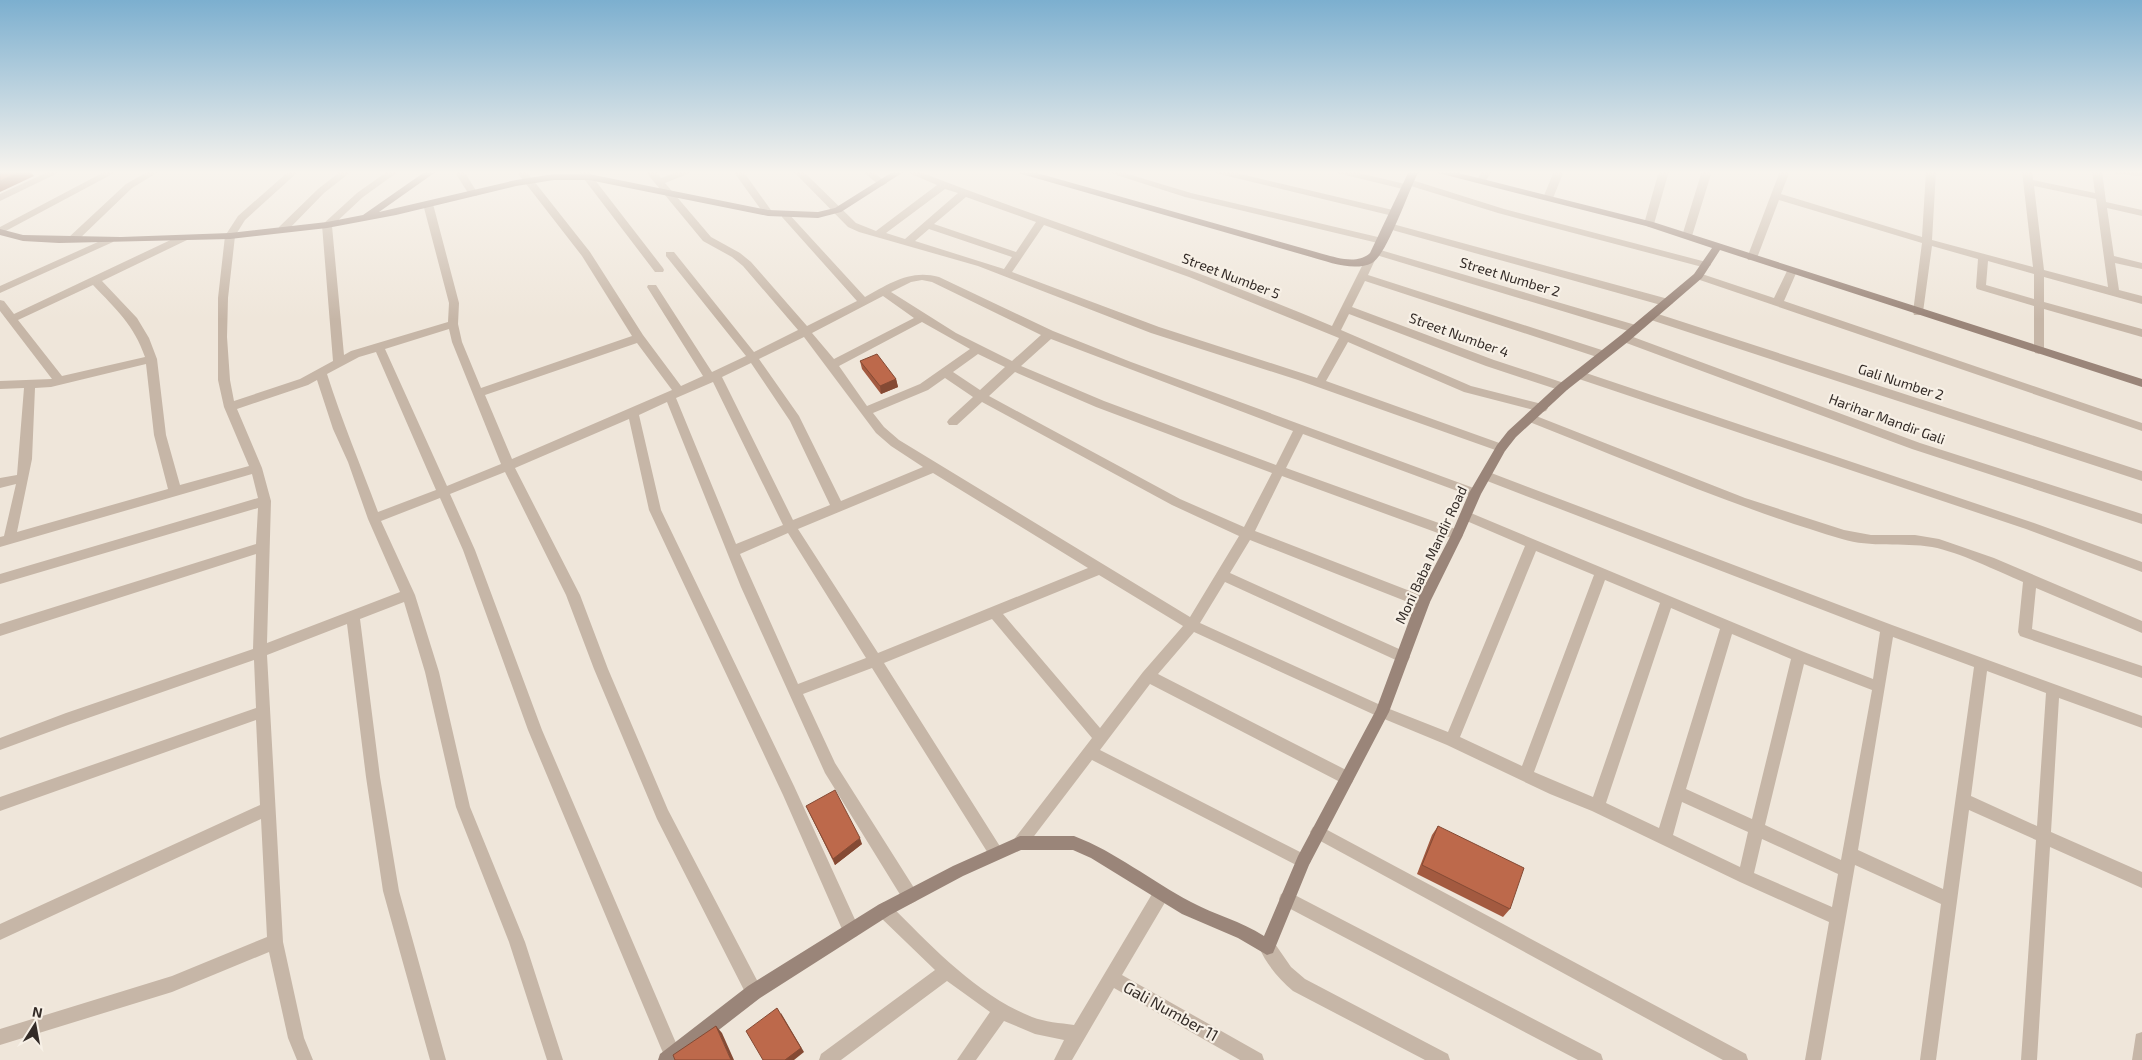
<svg xmlns="http://www.w3.org/2000/svg" width="2142" height="1060" viewBox="0 0 2142 1060" font-family="'Exo 2',sans-serif">
<style>
.lines{fill:none;stroke-linecap:round;stroke-linejoin:round}
.street{fill:#c6b6a7;fill-rule:evenodd}
.secondary{fill:#9a8579;fill-rule:evenodd}
.wall{fill:#a35a40}
.shaded-wall{fill:#844a34}
.building{fill:#bd694b;stroke:#844a34}
.labels{text-anchor:middle;stroke-width:4.5;stroke-linejoin:round;paint-order:stroke}
.street-label{font-size:14px;fill:#332b27;stroke:#f7f0e6}
.near-street-label{font-size:16px;fill:#332b27;stroke:#f7f0e6}
</style>
<rect width="100%" height="100%" fill="#efe6da"/>
<g class="lines">
<!-- street -->
<path class="street" d="M50,171H62L0,201V194Z
M106,171H118L0,234V227Z
M149,171H160L132,188L76,242H68V238L126,184Z
M289,171H299L245,220L235,236L228,298L227,337L230,380L234,401L300,379L333,361L322,225L357,193L388,171H399L363,197L332,226L344,355L351,351L448,322L449,303L423,204L428,201L433,204L459,303L458,324L462,342L481,388L632,336L582,256L516,171H526L590,252L643,335L681,386L703,376L647,287L648,285H656L712,372L746,356L666,256V252H674L754,352L798,330L743,266L732,257L703,241L645,171H655L661,178L679,171H692L690,173L665,183L711,237L740,253L751,262L807,326L857,301L782,217V213H788L865,297C889,284 910,269 939,277L1053,331L1131,362L1479,490L1481,493L1479,496H1471L1303,434L1286,468L1461,531L1463,535L1461,539L1457,540L1282,476L1255,531L1428,598L1430,602L1428,606L1423,607L1418,606L1250,540L1230,573L1408,653L1410,657L1408,661L1403,663L1398,661L1225,582L1200,623L1387,708L1448,732L1525,546L1462,519L1460,516L1462,513L1466,511L1804,652L1873,679L1880,632L1482,479L1480,476L1482,473L1486,471L1892,625L2142,716V728L2059,698L2051,832L2142,872V888L2050,847L2037,1060H2021L2036,840L1969,810L1936,1060H1920L1941,904L1855,865L1821,1060H1805L1829,922L1740,882L1592,811L1550,794L1447,745L1377,716L1194,632L1158,674L1352,773L1354,778L1352,783L1347,785L1342,783L1150,684L1100,750L1308,856L1311,861L1308,866L1303,868L1298,866L1092,760L1025,848L1020,850L1015,848L1012,843L1015,838L1092,738L992,619L884,663L1001,848L1004,853L1001,858L996,860L991,858L872,668L803,694L835,763L916,891L918,896L916,901L910,904L904,901L825,773L741,587L667,402L639,415L661,510L794,786L857,924L859,930L857,936L851,938L845,936L783,795L649,510L629,419L515,468L580,595L608,669L668,810L760,986L762,992L760,998L754,1000L748,998L657,819L594,669L566,595L505,472L450,494L475,550L542,730L679,1050L681,1056L680,1060H666L528,730L463,550L440,498L381,521L415,595L439,672L470,807L525,942L563,1060H547L509,942L456,807L425,672L404,602L360,619L380,777L399,891L446,1060H430L383,891L366,777L347,624L267,655L283,942L304,1038L313,1060H297L288,1038L269,952L172,992L0,1045V1029L172,976L267,937L261,819L0,940V924L260,805L256,720L0,811V797L256,708L254,660L68,725L0,750V738L66,713L253,649L256,554L0,636V624L256,544L258,508L0,584V574L258,498L252,474L0,547V537L4,536L16,484L0,488V478L17,475L24,388L0,389V381L52,379L0,311V300L4,301L14,314L179,236H187V240L102,281L137,318L149,338L157,359L166,435L180,485L249,466L224,407L218,380V298L225,236L238,216ZM922,280L932,282L1041,335L1012,361L956,333L891,292L911,282ZM93,285C116,309 134,325 145,357L62,376L18,320ZM883,296L914,318L834,359L812,333ZM922,322L970,349L920,384L867,406L839,366ZM449,329L452,342L501,464L447,486L385,349ZM804,337L876,433L891,446L923,467L841,501L799,416L759,359ZM1051,339L1293,431L1276,465L1104,401L1021,366ZM637,343L672,390L512,459L485,395ZM376,352L436,490L378,512C361,466 342,421 327,374L359,357ZM978,354L1005,367L980,390L953,372ZM751,363L790,421L830,505L793,520L722,377ZM146,364L154,435L168,489L17,532L32,459L35,388L51,387ZM1015,372L1096,407L1272,473L1244,527L1180,499L989,396ZM945,378L973,397L949,419L947,422L949,425H957L982,402L1172,505L1239,536L1190,617L899,440L884,427L873,413L928,390ZM317,380L333,429L348,462L368,519L400,592L267,643L271,501L262,468L237,409L308,385ZM713,382L783,525L736,544L676,398ZM933,473L1088,568L878,653L798,529ZM788,533L866,658L798,684L740,554ZM1536,551L1594,575L1522,766L1460,737ZM1099,575L1183,626L1143,672L1100,728L1003,614ZM1605,580L1660,603L1593,797L1534,772ZM1671,608L1720,629L1659,828L1606,803ZM1732,634L1791,659L1752,819L1686,789ZM1893,637L1974,667L1943,889L1858,850ZM1804,664L1872,690L1841,860L1765,825ZM1987,671L2046,693L2037,826L1971,796ZM1682,802L1748,832L1740,867L1673,835ZM1762,839L1838,874L1832,907L1754,873Z
M341,171H352L324,193L287,231H279V227L318,189Z
M454,171H464L478,194L476,196H470Z
M578,171H588L663,268L664,270L663,272H655Z
M733,171H743L773,213L771,215H765Z
M793,171H803L856,223L876,231L937,185L904,171H917C1054,224 1196,268 1332,326L1365,260L1370,257L1375,260L1368,275L1608,352L1610,355L1604,359L1600,358L1365,281L1352,307L1494,360L1567,384L1569,387L1567,390H1559L1486,366L1349,314L1341,330L1471,386L1546,405L1548,408L1546,411L1542,412L1464,392L1348,342L1326,381L1505,445L1507,448L1505,451L1501,452L1298,380L1151,333L978,266L859,232L848,227ZM945,189L958,193L905,239L886,233ZM966,197L1036,222L1016,252L934,224ZM1044,225L1189,277L1339,338L1317,378L1159,327L1012,272ZM929,229L1012,257L1004,269L915,241Z
M862,171H872L887,183L882,186L879,185Z
M1104,171H1118L1191,193L1382,238L1387,241L1382,244L1185,197Z
M1213,171H1228L1393,210L1398,213L1393,216L1215,173Z
M1335,171H1351L1405,184L1406,180H1412L1504,209L1710,263L1711,265L1706,268L1498,213L1411,186L1410,189L1407,190L1337,173Z
M1482,171H1492L1485,182L1482,183L1477,180Z
M1554,171H1564L1553,198L1551,200H1545L1543,198Z
M1659,171H1669L1654,224L1649,227L1644,224Z
M1702,171H1712L1692,236L1687,239L1682,236Z
M1780,171H1790L1781,194L1922,237L1926,171H1936L1932,240L2033,267L2022,171H2032L2033,180L2095,193L2092,171H2102L2106,202L2142,210V216L2107,208L2114,256L2142,263V269L2115,263L2119,290L2142,296V304L2044,277V302L2142,329V337L2044,309V350L2039,354L2035,353L2034,350V306L1977,289L1976,287L1978,259L1932,246L1923,312L1922,315H1914L1913,312L1922,243L1779,200L1757,258L1756,260H1748L1747,258ZM2034,186L2096,199L2108,287L2044,270ZM1988,261L2034,274V299L1986,285Z
M2111,171H2142V176L2116,174Z
M1389,223L1672,300L1673,303L1668,307L1385,228L1384,226Z
M109,237L114,240L113,242L0,293V286Z
M1377,249L1639,326L1640,329L1635,333L1373,254L1372,252Z
M1792,268L1797,271L1784,301L2142,423V431L1694,278L1693,276L1698,273L1702,274L1774,298L1787,271Z
M1652,312L2142,471V481L1648,319L1647,316L1648,313Z
M1625,334L1920,443L2142,514V524L1912,449L1621,341L1620,338Z
M1580,371L2034,523L2142,562V572L2026,529L1576,378L1574,375Z
M1531,414L1745,498L1844,530L1871,535H1915L1939,539L1994,558L2142,621V633L2036,588L2032,629L2142,666V678L2020,636L2018,632L2023,582C1997,571 1959,552 1932,547C1902,542 1871,548 1842,539C1734,507 1631,462 1527,421L1525,418L1527,415Z
M1318,825L1746,1054L1748,1060H1723L1313,837L1310,832L1313,827Z
M1161,886L1167,889L1169,894L1167,899L1122,975L1262,1054L1264,1060H1240L1114,988L1072,1060H1054L1064,1040L1035,1034L1004,1021L976,1060H957L990,1012L947,981L841,1060H819L821,1054L935,970L878,915L876,910L878,905L884,902L890,905C932,946 975,994 1032,1017C1045,1022 1060,1023 1074,1025L1155,889Z
M1287,891L1601,1054L1603,1060H1578L1281,904L1279,899L1281,894Z
M1267,939L1273,941L1291,967L1305,979L1448,1054L1450,1060H1425L1293,991C1279,979 1266,964 1259,947L1261,941Z
M2142,1032V1060H2132L2136,1034Z"/>
<!-- secondary -->
<path class="secondary" d="M426,171H437L379,212L516,180L554,174H589L768,210L818,212L835,208L894,171H905L841,212L818,218L768,216L589,180H554L516,186L396,215L327,228L230,239L59,243L23,241L0,235V229L23,235L121,237L230,233L327,222L363,215Z
M1016,171H1030L1316,252C1332,256 1356,266 1370,253L1409,171H1419C1409,189 1387,255 1372,263C1354,272 1329,262 1311,257L1018,173Z
M1436,171H1451L1653,222L2142,379V387L1720,250L1702,278L1629,341L1567,390L1516,437L1505,451L1481,494L1463,535L1430,602L1389,712L1309,865L1273,953L1267,955L1238,938L1182,914L1091,858L1073,850H1021L963,876L890,915L760,998L680,1060H658L660,1054L748,986L878,905L953,866L1020,836H1074C1116,852 1151,881 1191,902C1215,915 1241,921 1264,936L1298,856L1376,710L1416,602L1451,535L1469,493L1497,445L1508,431L1559,384L1621,335L1694,274L1712,248L1646,226L1438,173Z"/>
</g>
<!-- wall -->
<path class="wall" d="M860,361L896,379L898,387L881,394L862,369Z
M806,806L862,844L835,865Z
M1438,826L1510,909L1503,917L1417,874L1432,835Z"/>
<!-- shaded-wall -->
<path class="shaded-wall" d="M22,171H30L34,176L0,192V181Z
M896,379L898,387L881,394L880,386Z
M860,838L862,844L835,865L833,859Z
M781,1013L804,1052L794,1060H785Z
M716,1026L722,1033L734,1060H731Z"/>
<!-- building -->
<path class="building" d="M0,171H22L0,181Z
M877,354L896,379L880,386L860,361Z
M835,790L860,838L833,859L806,806Z
M1438,826L1524,868L1510,909L1422,865Z
M777,1008L801,1048L785,1060H763L746,1031Z
M716,1026L731,1060H675L673,1055Z"/>
<!-- sky -->
<linearGradient id="sky" x2="0" y2="1"><stop stop-color="#7cafcf"/><stop offset="0.54" stop-color="#f8f4ee"/><stop offset="1" stop-color="#f8f4ee" stop-opacity="0"/></linearGradient>
<rect width="2142" height="319" fill="url(#sky)"/>
<g class="labels">
<!-- street labels -->
<g class="street-label">
<text transform="translate(1231 276) rotate(21)" y="5">Street Number 5</text>
<text transform="translate(1510 277) rotate(17)" y="5">Street Number 2</text>
<text transform="translate(1459 335) rotate(20)" y="5">Street Number 4</text>
<text transform="translate(1901 382) rotate(18)" y="5">Gali Number 2</text>
<text transform="translate(1887 419) rotate(20)" y="5">Harihar Mandir Gali</text>
<text transform="translate(1431 555) rotate(-65)" y="5">Moni Baba Mandir Road</text>
</g>
<!-- near-street labels -->
<g class="near-street-label">
<text transform="translate(1171 1011) rotate(29)" y="6">Gali Number 11</text>
</g>
</g>
<!-- north arrow -->
<g transform="translate(35 1025) rotate(11)" stroke="#f7f0e6" stroke-width="4" paint-order="stroke">
<path d="M0-4L9 19L0 12L-9 19Z" fill="#332b27"/>
<text y="-8" font-size="14" font-weight="bold" text-anchor="middle" fill="#332b27">N</text>
</g>
</svg>
